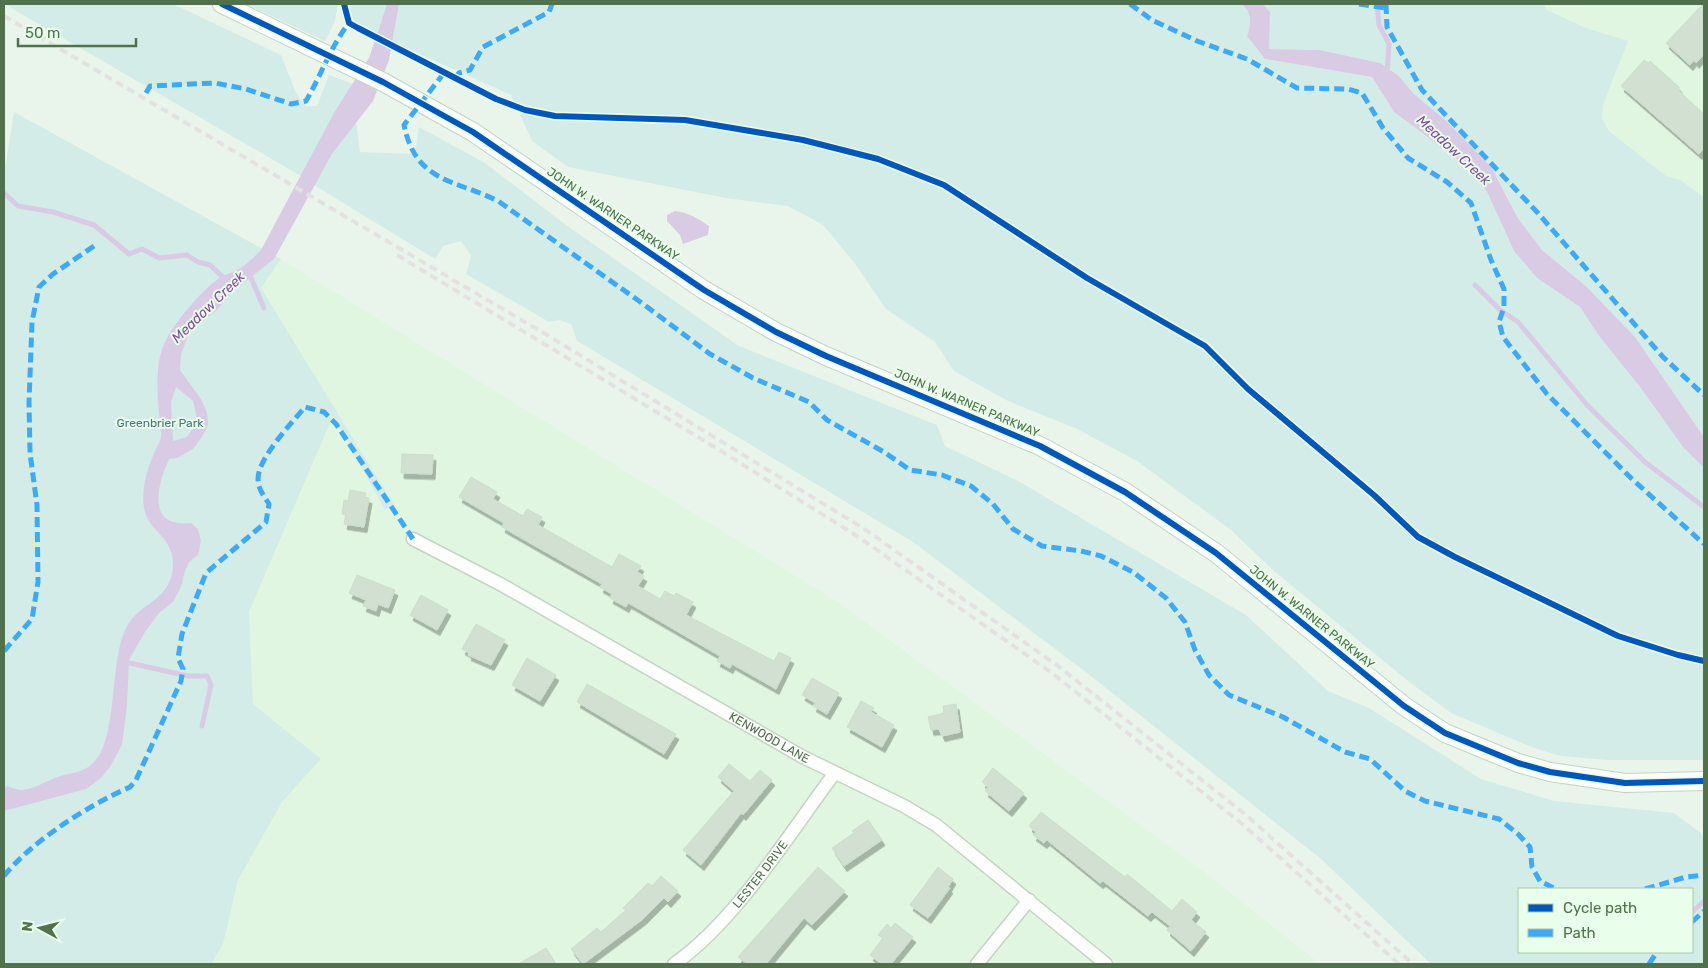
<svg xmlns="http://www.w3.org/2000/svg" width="1708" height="968" viewBox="0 0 1708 968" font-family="Rubik,sans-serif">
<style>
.residential{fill:#e0f6e1}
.green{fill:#d4ece8;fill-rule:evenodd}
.water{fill:#dacbe5;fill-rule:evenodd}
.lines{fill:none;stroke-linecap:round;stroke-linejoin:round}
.stream{stroke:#dacbe5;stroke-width:5}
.building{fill:#d1e0d0;stroke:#cddecc;filter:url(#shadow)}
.street-casing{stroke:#c5d3c4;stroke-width:15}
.secondary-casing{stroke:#c3d3c3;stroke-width:20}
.street{stroke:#fcfefc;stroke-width:12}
.secondary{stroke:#fcfefc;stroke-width:18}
.rail{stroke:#e4e2e0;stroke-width:4;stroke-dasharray:8 5;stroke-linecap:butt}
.quiet{stroke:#3fa9f5;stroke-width:5;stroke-dasharray:10 5;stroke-linecap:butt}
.cycleway-casing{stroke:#e9feeb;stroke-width:9}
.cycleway{stroke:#0057b8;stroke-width:6}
.labels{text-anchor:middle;stroke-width:4;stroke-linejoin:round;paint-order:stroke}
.street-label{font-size:12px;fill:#50714b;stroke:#e9feeb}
.park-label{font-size:12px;fill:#497681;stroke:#e9feeb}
.water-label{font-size:14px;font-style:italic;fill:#7f4f97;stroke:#e9feeb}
</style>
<defs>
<filter id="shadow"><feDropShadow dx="3" dy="5.5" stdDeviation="0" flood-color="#0004"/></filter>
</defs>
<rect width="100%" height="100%" fill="#e9f5ea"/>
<!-- residential -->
<path class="residential" d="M1373,4H1704V314Z
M281,259L838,602L1212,878L1320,964H136L321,759L253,704L249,612L333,416L385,510L394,505L261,288Z"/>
<!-- green -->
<path class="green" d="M4,4H173L281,55L296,93L306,106H317L329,75L353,84L335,111L301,176Z
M246,4H338V5L335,21L325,41Z
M349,4H387L376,36L355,24Z
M399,4H1241C1253,12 1251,24 1247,36L1265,59L1372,77L1394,112L1473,171L1487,192L1514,251L1537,278L1580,307L1599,336L1640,387L1683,447L1704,468V760H1607L1561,756L1534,748L1451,713L1408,681L1275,572L1231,530L1137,461L1077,429L1008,401L954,371L935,342L886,309L853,261L823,225L788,206L726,198L568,167L532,141L511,95L393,42L394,25Z
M1263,4H1544L1547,10L1586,28L1628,41L1603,105L1602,119L1609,131L1666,176L1680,180L1704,197V437L1635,337L1587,287L1542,250L1518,218L1506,194L1443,118L1414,94L1399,76L1380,63L1320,50L1268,49L1270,12Z
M14,112L281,259L261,288L394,505L385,510L333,416L249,612L253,704L321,759L282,802L238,880L223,944L211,964H4V175Z
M356,120L360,152L415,154L419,127L485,163L566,225L739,346L937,425L945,446L1020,482L1246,615L1328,691L1369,708L1481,779L1554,801L1674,813L1701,833L1704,839V964H1431L1321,859L1082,669L913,542L577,341L571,324L560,320L549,322L466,274L471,256L461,241L443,246L435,259L314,185L332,154ZM1519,889H1692V952H1519Z"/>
<!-- water -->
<path class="water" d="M387,4H399L389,60L373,101L332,154L274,259L232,292L218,309L189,332L181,355L180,370L201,399L207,413L208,425L202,437L193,449L177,458L169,459C157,486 146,528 191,523L198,529L201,541L198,555L189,562L185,571L181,587L173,602L159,613L145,632L129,660L127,706L122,745L110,767L101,778L86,789L4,811V788L7,786C11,787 17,790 21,790C32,790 47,781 57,777C68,773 83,773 92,764C118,742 109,666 125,630C137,602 170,603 173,567C175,537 148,532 144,508C141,488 147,471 154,453C156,448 161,441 161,436C162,428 159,420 159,413C157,391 155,363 165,342C174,323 201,291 218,279C223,275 229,274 235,271C246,266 253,258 261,250L335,111L369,58ZM176,387L193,401L198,422L187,437L173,441L171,402Z
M1241,4H1263L1270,12L1269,49L1320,50L1380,63L1399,76L1414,94L1443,118L1491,167L1518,218L1542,250L1587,287L1635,337L1704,437V468L1683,447L1640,387L1599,336L1580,307L1537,278L1514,251L1487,192L1473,171L1394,112L1372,77L1265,59L1247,36C1251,24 1253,12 1241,4Z
M675,211C687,212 699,219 709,226L708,235L683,244L680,235L667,221V215Z"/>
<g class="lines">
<!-- stream -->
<path class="stream" d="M1377,4L1379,25L1389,44L1387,73
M4,193L18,206L53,212L94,225L129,254L142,249L159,258L187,255L198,262L210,265L226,280
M248,271L264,308
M1475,285L1499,309L1518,322L1588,406L1645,462L1704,507
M125,662L188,676H207L211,685L202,726
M1692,912L1704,901"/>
</g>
<!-- building -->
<path class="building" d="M1703,4L1704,54L1696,63L1694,60L1690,65L1666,43Z
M1644,60L1648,63L1650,61L1679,87V91L1704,114V148L1699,154L1621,86Z
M402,454L433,455L432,474L401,473Z
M471,477L497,492L493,499L523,516L527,509L542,517L538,525L612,567L619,554L641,566L637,572L644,576L638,586L660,599L665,591L674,596L676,593L693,602L686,615L774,661L779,652L791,658L776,689L732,664L730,668L717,661L720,656L632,605L628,603L626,607L610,598L612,594L600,587L602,584L502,527L504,523L459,497Z
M350,490L366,493L365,497L369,498L364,527L344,524L346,515L342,514L344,500L348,501Z
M357,575L395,590L388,608L378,604L376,611L363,606L366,600L349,593Z
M421,595L448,610L437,630L410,615Z
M476,624L505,640L491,665L468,655L469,653L462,649Z
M527,658L556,675L540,701L512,685Z
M812,678L839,693L827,714L813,706L815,703L802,695Z
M587,684L676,734L664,754L577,702Z
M861,701L874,708L871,712L894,725L882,747L847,727Z
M956,704L960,732L942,736L939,729L931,730L928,717L944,713L943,706Z
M729,764L750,781L760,770L772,780L743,815L741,813L701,865L683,850L734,791L718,777Z
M993,768L1024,793L1009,811L985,791L988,787L982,782Z
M1041,812L1125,877L1127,874L1172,911L1182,899L1197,912L1191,920L1206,932L1191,951L1167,930L1170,926L1152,912L1148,916L1103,881L1100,883L1047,840L1044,843L1033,835L1036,832L1029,826Z
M868,820L882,840L844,866L832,848L854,833L852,831Z
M818,867L845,891L812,925L804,918L766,964H748L738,957Z
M938,867L953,879L948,887L950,888L928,918L910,905Z
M661,876L678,891L668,902L664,898L643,919L583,964L571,949L597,928L601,932L626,910L623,908L648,883L652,886Z
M895,923L913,937L891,964H881L870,955L883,938L878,935L887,924L891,928Z
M546,948L556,964H518Z"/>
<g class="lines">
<!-- street casing -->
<g class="street-casing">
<g id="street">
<path id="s1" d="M413,539L502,585L803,757L904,806L936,825L1106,964"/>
<path id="s2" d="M674,964C735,922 789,834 834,774"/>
<path d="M977,964L1029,900"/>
</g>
</g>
<!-- secondary casing -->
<g class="secondary-casing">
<path id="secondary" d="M222,4L383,82L473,132L704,290L776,332L826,356L1040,446L1125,492L1216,553L1404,706L1445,733L1518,763L1550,772L1625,783L1704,781"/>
</g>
<!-- street -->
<use href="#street" class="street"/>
<!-- secondary -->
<use href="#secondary" class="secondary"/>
<!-- rail -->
<path class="rail" d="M4,16L547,335L863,528L1058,666L1246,815L1413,964
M397,255L708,443L857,536L1052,673L1241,823L1399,964"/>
<!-- quiet -->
<path class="quiet" d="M1130,4L1152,20L1197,41L1247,59L1297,88L1348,89L1362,93L1383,128L1408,158L1447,182L1471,203L1491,260L1504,289V307L1499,322L1503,337L1547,394L1631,478L1704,544
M1359,4L1386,8
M1386,4L1387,27L1422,90L1537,212L1663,357L1704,395
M444,73L404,125C416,183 454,179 498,201L639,301L710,354L753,378L809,402L827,420L884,452L910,470L942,475L971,486L993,504L1013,529L1042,546L1081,551L1101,556L1133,572L1166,598L1185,622L1195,650L1209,675L1229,695L1283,717L1345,752L1370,759L1405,791L1425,801L1499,819L1518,834L1530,847L1532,867L1540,881L1556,889
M454,78L459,73L470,70L483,47L549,12L552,4
M146,93L150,86L215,83L246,89L291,104L306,101C321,75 331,46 349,23
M4,651L32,619L38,582L37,505L30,453L29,402L32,322L39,287L53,274L97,244
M4,876C32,841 89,805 130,787L136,780L181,681L183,669L178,658L182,634L206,573L266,522L269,504C264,496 258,489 258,479C258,458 291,424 305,407L324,412L336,424L413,539
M1645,889L1686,877L1704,875
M1692,922L1704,911
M1649,964L1657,952"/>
<!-- cycleway casing -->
<g class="cycleway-casing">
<path id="cycleway" d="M222,4L383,82L473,132L704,290L776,332L826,356L1040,446L1125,492L1216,553L1404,706L1445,733L1518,763L1550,772L1625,783L1704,781
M344,4L349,23L358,28L496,99L525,110L555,116L685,120L803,140L878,159L944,185L1087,278L1205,346L1248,389L1375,496L1418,537L1455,557L1618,636L1678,655L1704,661"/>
</g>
<!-- cycleway -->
<use href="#cycleway" class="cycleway"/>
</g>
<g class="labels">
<!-- street labels -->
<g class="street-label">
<text transform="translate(613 214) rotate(34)" y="4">JOHN W. WARNER PARKWAY</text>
<text transform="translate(967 403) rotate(23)" y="4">JOHN W. WARNER PARKWAY</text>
<text transform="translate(1312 617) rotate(39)" y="4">JOHN W. WARNER PARKWAY</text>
<text dy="4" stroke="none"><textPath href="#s1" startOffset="408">KENWOOD LANE</textPath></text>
<text dy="4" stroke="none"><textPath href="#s2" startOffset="125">LESTER DRIVE</textPath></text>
</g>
<!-- park labels -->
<g class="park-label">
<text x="160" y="427">Greenbrier Park</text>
</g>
<!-- water labels -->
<g class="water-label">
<text transform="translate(1454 150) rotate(43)" y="5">Meadow Creek</text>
<text transform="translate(208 307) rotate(-44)" y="5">Meadow Creek</text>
</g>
</g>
<!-- border -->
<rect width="1708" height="968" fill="none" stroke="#50714b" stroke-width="10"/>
<!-- legend -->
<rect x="1518" y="888" width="175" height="65" fill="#e9feeb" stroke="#acc6ab"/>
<rect x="1528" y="904" width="25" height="8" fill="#0057b8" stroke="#acc6ab"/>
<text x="1563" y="913" font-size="15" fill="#50714b">Cycle path</text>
<rect x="1528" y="929" width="25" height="8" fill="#3fa9f5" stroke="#acc6ab"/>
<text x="1563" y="938" font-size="15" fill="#50714b">Path</text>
<!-- north arrow -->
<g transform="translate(40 928) rotate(277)" stroke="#e9feeb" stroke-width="4" paint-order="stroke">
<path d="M0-4L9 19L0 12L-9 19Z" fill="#50714b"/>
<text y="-8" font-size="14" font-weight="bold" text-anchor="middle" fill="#50714b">N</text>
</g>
<!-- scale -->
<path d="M18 38v8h118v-8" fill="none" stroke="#50714b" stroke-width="2.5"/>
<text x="25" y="38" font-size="15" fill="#50714b" stroke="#e9feeb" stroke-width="4" paint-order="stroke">50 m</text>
</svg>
